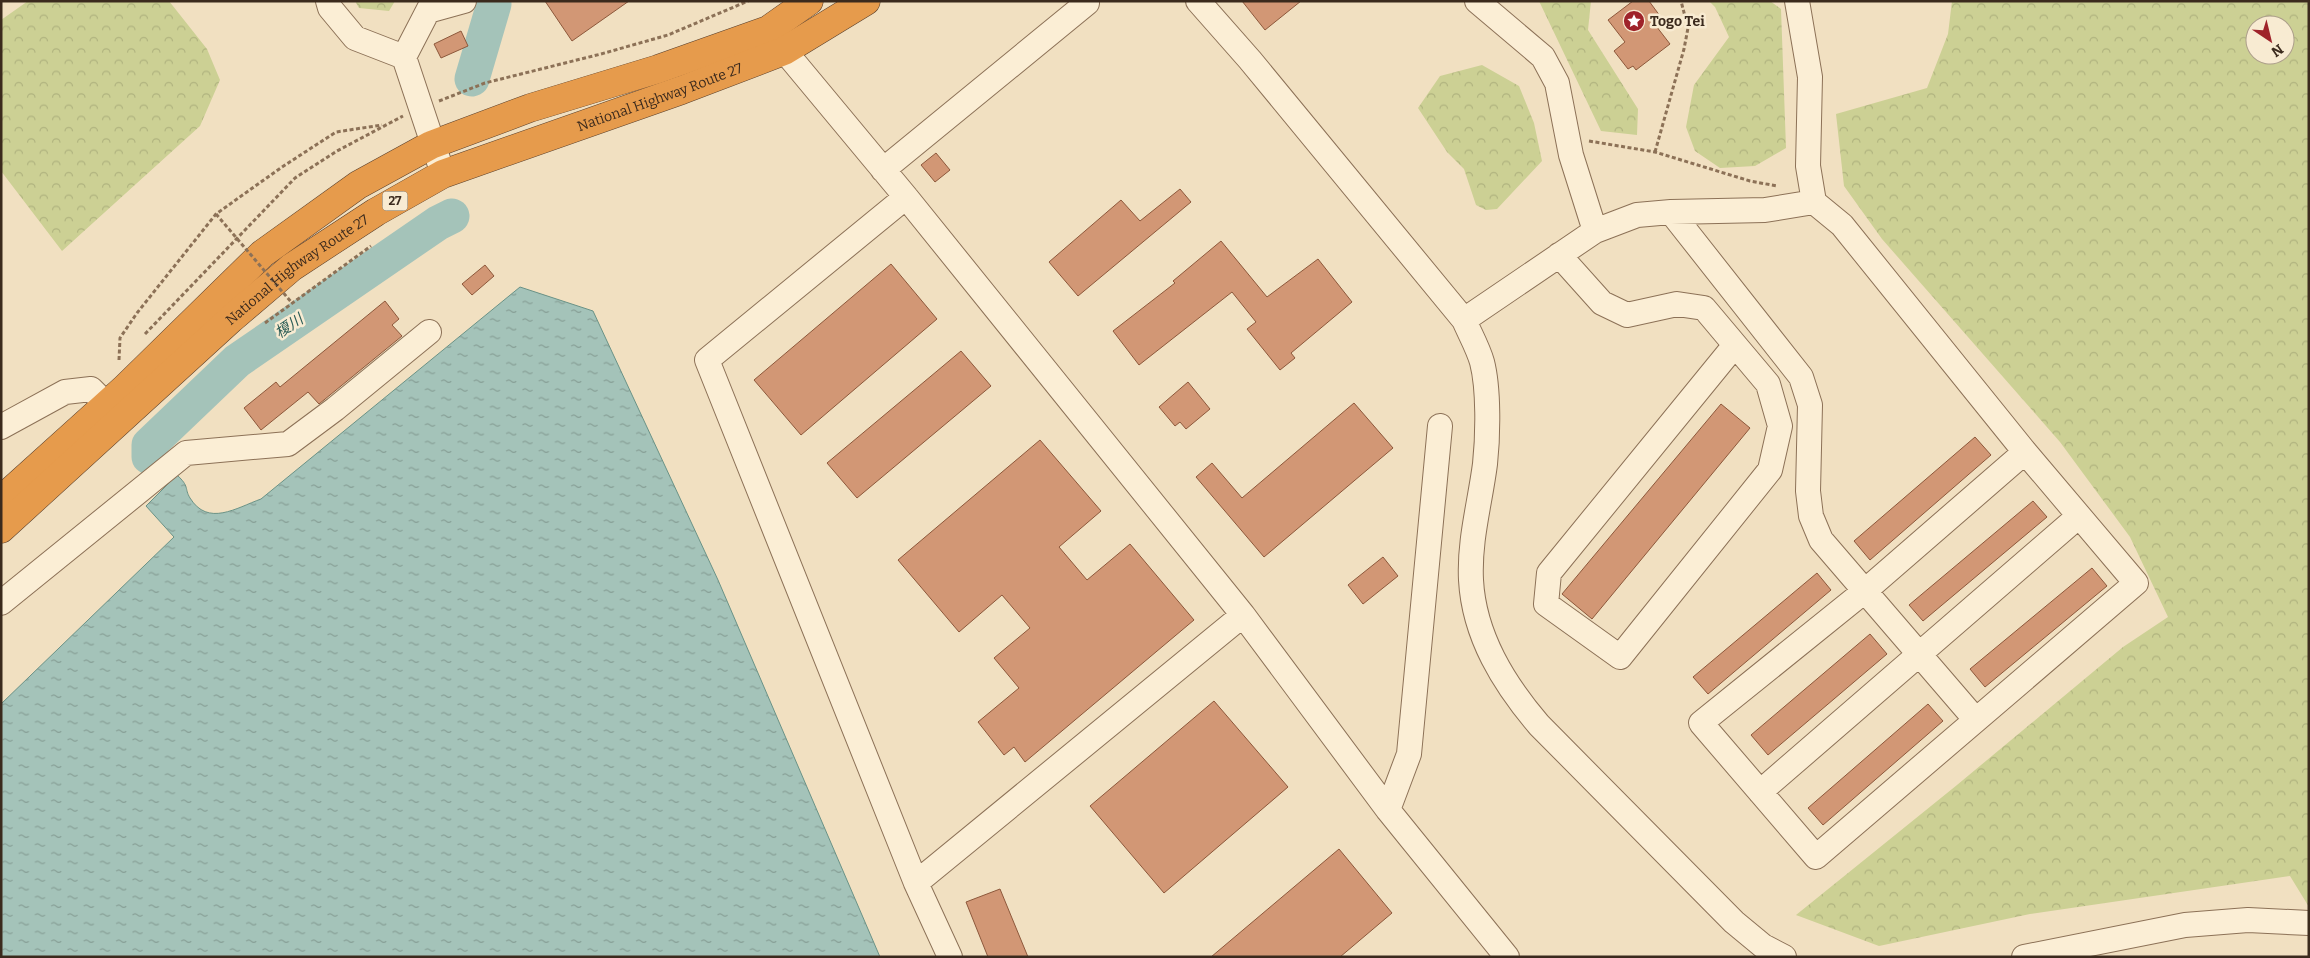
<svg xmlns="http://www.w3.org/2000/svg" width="2310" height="958" viewBox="0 0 2310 958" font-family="Bitter,'Noto Sans JP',serif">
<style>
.forest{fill:url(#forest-crowns);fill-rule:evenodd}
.water{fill:url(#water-ripples);stroke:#6a9286}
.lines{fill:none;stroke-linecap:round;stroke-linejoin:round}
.river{stroke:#a4c3b9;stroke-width:35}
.building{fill:#d29775;stroke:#8d583b}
.minor-casing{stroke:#8c7157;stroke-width:26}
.highway-casing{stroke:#593f2c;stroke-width:29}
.path{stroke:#8c7157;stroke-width:3;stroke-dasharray:4 2.5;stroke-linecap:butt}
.minor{stroke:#fbeed5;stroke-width:24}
.highway{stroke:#e69b4c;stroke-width:28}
.path-bridge{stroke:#8c7157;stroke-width:3;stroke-dasharray:4 2.5;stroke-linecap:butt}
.labels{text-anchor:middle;stroke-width:5;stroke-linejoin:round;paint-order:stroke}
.shield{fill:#f8ebd2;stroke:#746453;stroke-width:1}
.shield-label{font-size:12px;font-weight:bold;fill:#3b2a1d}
.poi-label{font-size:14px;font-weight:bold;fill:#3b2a1d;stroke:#f8ebd2;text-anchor:start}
.street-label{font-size:14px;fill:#3b2a1d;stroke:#f8ebd2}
.water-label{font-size:15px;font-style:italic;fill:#2b5c56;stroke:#f8ebd2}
</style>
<defs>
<pattern id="forest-crowns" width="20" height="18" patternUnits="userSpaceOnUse" patternTransform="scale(1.25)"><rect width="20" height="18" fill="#ccd094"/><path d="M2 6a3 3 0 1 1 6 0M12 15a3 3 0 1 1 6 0" fill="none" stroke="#b0b37f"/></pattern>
<pattern id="water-ripples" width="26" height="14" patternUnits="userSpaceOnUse" patternTransform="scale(1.25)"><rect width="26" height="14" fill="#a4c3b9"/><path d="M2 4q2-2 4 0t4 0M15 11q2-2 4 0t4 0" fill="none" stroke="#879f96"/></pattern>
</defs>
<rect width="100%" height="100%" fill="#f1e0c1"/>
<!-- forest -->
<path class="forest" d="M28,1H169L207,49L220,80L200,126L62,251L1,171V20Z
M355,1H395L389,11L359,8Z
M1539,1H1591L1588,30L1638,109L1637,135L1601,131Z
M1709,1H1770L1781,9L1786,148L1755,166L1720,168L1695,151L1686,127L1694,85L1729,37L1715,7Z
M1952,1H2309V907L2290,876L2030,914L1879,946L1796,915L1957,785L2123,647L2168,617L2130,537L2060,442L1882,239L1844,186L1836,114L1927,88L1948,34ZM2255,25H2285V55H2255Z
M1482,65L1519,86L1534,123L1542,161L1497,209L1486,210L1476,205L1464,169L1447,152L1418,108L1440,76Z"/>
<!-- water -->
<path class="water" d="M520,287L593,311L718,580L880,957H1V704L174,537L146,506L177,475C190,487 184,488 190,498C208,527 236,508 261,499Z"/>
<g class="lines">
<!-- river -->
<path class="river" d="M472,79L494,4
M149,457V445L237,361L438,223L452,216"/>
</g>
<!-- building -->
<path class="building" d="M545,1H629L572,41Z
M1242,1H1301L1265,30Z
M1633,1H1649L1660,16L1653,22L1670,44L1636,70L1633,66L1628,69L1614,51L1625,42L1608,20Z
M461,31L468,46L441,58L434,44Z
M936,153L950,170L935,182L921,165Z
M1180,189L1191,202L1078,296L1049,262L1121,200L1140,221Z
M1221,241L1267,297L1318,259L1352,302L1291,353L1295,358L1280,370L1247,329L1256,322L1232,292L1139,365L1113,331L1175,283L1173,281Z
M891,264L937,319L801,435L754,380Z
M485,265L494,276L472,295L462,284Z
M385,301L399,319L392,325L402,336L319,404L308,392L261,430L244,408L276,382L280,387Z
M961,351L991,386L857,498L827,463Z
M1188,382L1210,409L1186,429L1180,422L1175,426L1159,407Z
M1354,403L1393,448L1264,557L1196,477L1212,463L1242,498Z
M1721,404L1750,428L1592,619L1562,594Z
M1975,437L1991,455L1870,560L1854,541Z
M1040,440L1101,511L1059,547L1087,580L1130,544L1194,620L1025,762L1014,747L1004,755L978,722L1019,688L994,658L1030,628L1002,595L959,632L898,560Z
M2033,501L2047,517L1923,621L1909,605Z
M1383,557L1398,576L1363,604L1348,585Z
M2092,568L2107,586L1985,687L1970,669Z
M1817,573L1831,590L1708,694L1693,677Z
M1870,634L1887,654L1768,755L1751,735Z
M1214,701L1288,787L1164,893L1090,806Z
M1928,704L1943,721L1823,825L1808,808Z
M1339,849L1392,913L1340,957H1211Z
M1000,889L1028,957H988L966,902Z"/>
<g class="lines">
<!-- minor casing -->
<g class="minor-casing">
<path id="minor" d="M328,1L330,8L355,38L404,57
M433,1L404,57L443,174
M1198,1L1250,60L1464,320C1470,334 1478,348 1482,362C1489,389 1488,436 1485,464C1480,503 1469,540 1471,580C1474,636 1504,684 1539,725L1734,922L1763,946L1784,957
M1477,1L1543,57L1557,83L1571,155L1595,231
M1797,1L1810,77L1808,166L1814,202L1842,225L2025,452L2136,583L1816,857L1701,723L1866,590L2025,452
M428,11L464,1
M773,37L906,197L1243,615L1388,810L1507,957
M883,170L1087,3
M906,197L707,360L916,883L950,957
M1671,212L1801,377L1810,405L1808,491L1811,516L1821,540L1975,719
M1559,255L1602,303L1627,315L1677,304L1704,308L1768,384L1780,426L1770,470L1620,657L1546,604L1549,573L1735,345
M1464,320L1595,231L1637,215L1671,212L1765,210L1814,202
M1,427L65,392L91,389L120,418
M1,603L186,453L288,444L335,409L429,332
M1760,792L2079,516
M1388,810L1409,754L1440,426
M916,883L1243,615
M2024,957L2185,925L2248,920L2309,923"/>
</g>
<!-- highway casing -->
<g class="highway-casing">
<g id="highway">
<path d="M1,500L124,389L262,254L358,185L431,145L530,108L658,69L768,30L809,1"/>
<path id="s1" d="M1,529L231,319L292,267L376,212L443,174L682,90L784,51L866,1"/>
</g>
</g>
<!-- path -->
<path class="path" d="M439,101L485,83L601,54L668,35L748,1
M1589,141L1655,152L1750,181L1777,186
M1655,152L1684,49L1688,28L1681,1
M265,323L371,246
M145,334L295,178L337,151L403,116
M119,360L120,338L137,313L216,214L282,167L336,132L382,125"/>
<!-- minor -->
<use href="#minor" class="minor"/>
<!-- highway -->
<use href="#highway" class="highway"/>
<!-- path-bridge -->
<path class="path-bridge" d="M216,214L292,303"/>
</g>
<!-- icons -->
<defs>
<g id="sight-disc" transform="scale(1.125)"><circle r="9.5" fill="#9f232a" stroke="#f8ebd2"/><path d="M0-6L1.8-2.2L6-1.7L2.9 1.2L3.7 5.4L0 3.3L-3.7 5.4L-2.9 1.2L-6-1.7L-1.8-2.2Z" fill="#fff"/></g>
</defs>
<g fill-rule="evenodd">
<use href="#sight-disc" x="1634" y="21"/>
</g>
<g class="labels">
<!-- shield labels -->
<rect class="shield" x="382.5" y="191.5" width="25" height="19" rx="4"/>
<g class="shield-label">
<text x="395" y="205">27</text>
</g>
<!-- poi labels -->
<g class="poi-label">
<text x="1650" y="26">Togo Tei</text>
</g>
<!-- street labels -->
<g class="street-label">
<text dy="5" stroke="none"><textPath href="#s1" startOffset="799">National Highway Route 27</textPath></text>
<text dy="5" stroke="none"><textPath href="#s1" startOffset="394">National Highway Route 27</textPath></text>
</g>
<!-- water labels -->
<g class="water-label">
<text transform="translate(289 326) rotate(-34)" y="5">榎川</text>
</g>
</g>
<!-- border -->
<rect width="2310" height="958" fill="none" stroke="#3b2a1d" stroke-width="5"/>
<!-- north arrow -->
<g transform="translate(2270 40) rotate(145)"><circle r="24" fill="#f8ebd2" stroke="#ac9e8a"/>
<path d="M0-4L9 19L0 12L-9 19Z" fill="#9f232a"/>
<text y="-8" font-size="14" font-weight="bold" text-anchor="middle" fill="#3b2a1d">N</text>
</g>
</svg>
